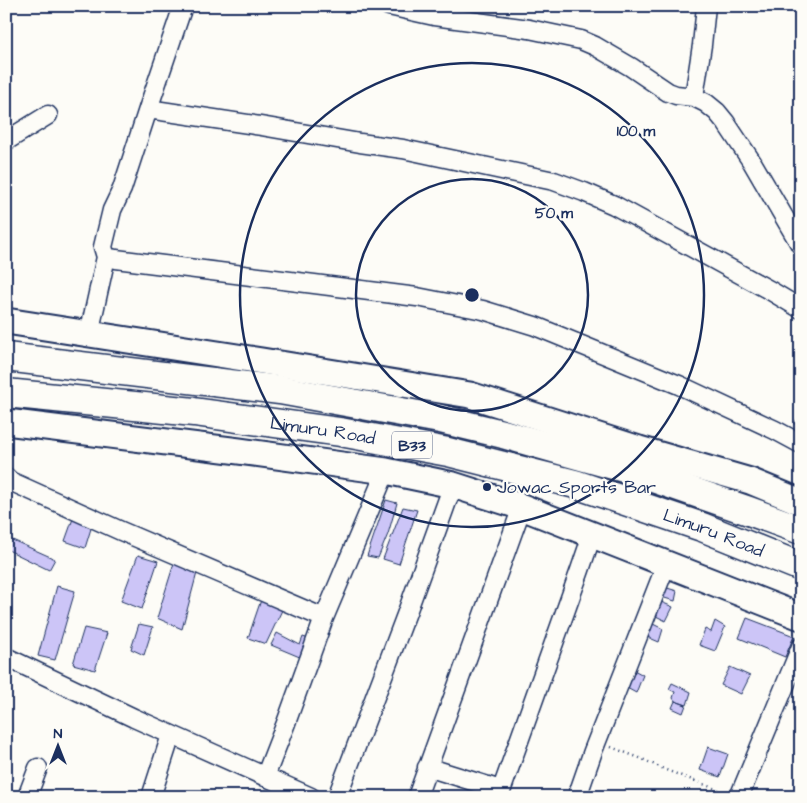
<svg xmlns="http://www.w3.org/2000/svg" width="807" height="803" viewBox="0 0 807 803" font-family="'Architects Daughter',sans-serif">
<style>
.building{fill:#ccc5f7;stroke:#1b2f5e}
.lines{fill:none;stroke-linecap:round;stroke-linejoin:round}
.street-casing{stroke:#1b2f5e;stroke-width:21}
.secondary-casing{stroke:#1b2f5e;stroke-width:29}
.highway-casing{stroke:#1b2f5e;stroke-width:31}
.path{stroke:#1b2f5e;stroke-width:2.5;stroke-dasharray:1 4;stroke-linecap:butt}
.street{stroke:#fdfcf7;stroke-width:18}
.secondary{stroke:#fdfcf7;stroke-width:25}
.highway{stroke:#fdfcf7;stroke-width:28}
.ring{fill:none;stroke:#1b2f5e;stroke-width:2.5}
.poi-dot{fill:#1b2f5e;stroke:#fdfcf7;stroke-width:2}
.labels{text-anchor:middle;stroke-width:4.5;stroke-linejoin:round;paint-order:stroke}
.shield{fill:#fdfcf7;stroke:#5f6c8c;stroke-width:1}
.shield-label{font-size:16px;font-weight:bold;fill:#1b2f5e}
.street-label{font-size:18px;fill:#1b2f5e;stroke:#fdfcf7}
.poi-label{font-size:18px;fill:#1b2f5e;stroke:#fdfcf7;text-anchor:start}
.centre{fill:#1b2f5e;stroke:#fdfcf7;stroke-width:2.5}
.ring-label{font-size:15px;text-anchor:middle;font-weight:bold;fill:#1b2f5e;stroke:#fdfcf7;stroke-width:4.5;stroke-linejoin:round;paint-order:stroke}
</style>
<rect width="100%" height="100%" fill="#fdfcf7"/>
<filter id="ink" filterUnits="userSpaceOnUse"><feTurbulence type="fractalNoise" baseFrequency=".02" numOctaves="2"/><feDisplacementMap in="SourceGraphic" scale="10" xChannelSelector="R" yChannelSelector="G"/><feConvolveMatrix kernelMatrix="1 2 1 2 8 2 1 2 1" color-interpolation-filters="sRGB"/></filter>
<g filter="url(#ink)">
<!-- building -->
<path class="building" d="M801,412V427L794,424Z
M386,500L397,503L388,534L378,558L367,556Z
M403,507L417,510L399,564L383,559Z
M75,513L93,522L85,548L65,541Z
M8,538L55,559L49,570L6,549V541Z
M138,555L158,561L142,609L121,601Z
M175,560L198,569L182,629L157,618Z
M57,586L75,591L55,660L38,656Z
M664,587L677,591L675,601L661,597Z
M262,597L283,608L266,644L248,638Z
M661,602L673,607L666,621L654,615Z
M747,618L794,636L785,657L739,638Z
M715,621L725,627L715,651L699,645L705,629L711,632Z
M651,623L663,629L659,642L645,636Z
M139,624L153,627L144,655L131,649Z
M84,628L107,633L95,670L73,664Z
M277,633L300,645L303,637L312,640L302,658L271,645Z
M730,667L750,676L741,694L721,685Z
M634,670L643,675L636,693L625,687Z
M672,683L691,692L687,705L675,701L673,698L675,692L669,689Z
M675,701L686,705L683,713L672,708Z
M708,747L728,754L720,777L700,770Z"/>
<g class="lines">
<!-- street casing -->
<g class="street-casing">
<path id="street" d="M389,6L434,16L529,29L581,40L595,46L631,67L668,92L676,95L694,97L706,103L717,112L726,123L752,162L801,246
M694,97L702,45L706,6
M148,109L183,6
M6,141L48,115
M801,309L771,291L614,205L584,192L554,181L403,149L360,143L261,126L148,109L122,189L112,210L103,247L106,257L116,259L417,297L483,310L535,326L679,385L775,430L801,444
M89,334L106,257
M6,477L10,481L121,531L324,618
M6,657L134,718L311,797
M427,767L501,790
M265,777L286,723L324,618L386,471
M27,797L38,768
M151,797L171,735
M337,797L406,615L453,485
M417,797L522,507
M499,797L580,570L592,535
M577,797L593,751L666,565
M739,797L801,647"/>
</g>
<!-- secondary casing -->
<g class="secondary-casing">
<path id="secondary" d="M6,321L262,361L470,395L639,449L750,481L801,502
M6,422L239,451L386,471L453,485L522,507L801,617"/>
</g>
<!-- highway casing -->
<g class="highway-casing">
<g id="highway">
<path d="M6,357L280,390L440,419L503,434L624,468L749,511L801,530"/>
<path id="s1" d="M6,393L194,412L340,432L448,452L575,484L702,527L801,567"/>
</g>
</g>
<!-- path -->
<path class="path" d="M611,747L642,759L666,770L724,792"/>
<!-- street -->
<use href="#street" class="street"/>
<!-- secondary -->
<use href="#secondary" class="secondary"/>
<!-- highway -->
<use href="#highway" class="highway"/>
</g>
</g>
<!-- distance rings -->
<g class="ring">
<circle cx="472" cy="295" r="116"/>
<circle cx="472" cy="295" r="232"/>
</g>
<!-- markers -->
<circle class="poi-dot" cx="487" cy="487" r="5"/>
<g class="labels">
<!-- shield labels -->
<rect class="shield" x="392" y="431.5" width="40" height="27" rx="4"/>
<g class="shield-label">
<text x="412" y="451">B33</text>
</g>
<!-- street labels -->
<g class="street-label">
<text dy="6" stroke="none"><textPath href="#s1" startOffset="319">Limuru Road</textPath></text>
<text dy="6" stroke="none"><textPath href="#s1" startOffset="724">Limuru Road</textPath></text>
</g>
<!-- poi labels -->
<g class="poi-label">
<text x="497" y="493">Jowac Sports Bar</text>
</g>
</g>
<circle cx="472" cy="295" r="8" class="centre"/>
<g class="ring-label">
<text x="636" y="136">100 m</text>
<text x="554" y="218">50 m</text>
</g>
<!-- margin -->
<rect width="807" height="803" fill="none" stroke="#fdfcf7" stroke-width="25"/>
<rect x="12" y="12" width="782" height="778" fill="none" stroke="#1b2f5e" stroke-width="2" filter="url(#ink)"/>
<!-- north arrow -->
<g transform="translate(58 746)" stroke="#fdfcf7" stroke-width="4" paint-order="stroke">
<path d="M0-4L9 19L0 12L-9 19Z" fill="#1b2f5e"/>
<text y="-8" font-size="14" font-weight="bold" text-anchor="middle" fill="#1b2f5e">N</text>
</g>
</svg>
